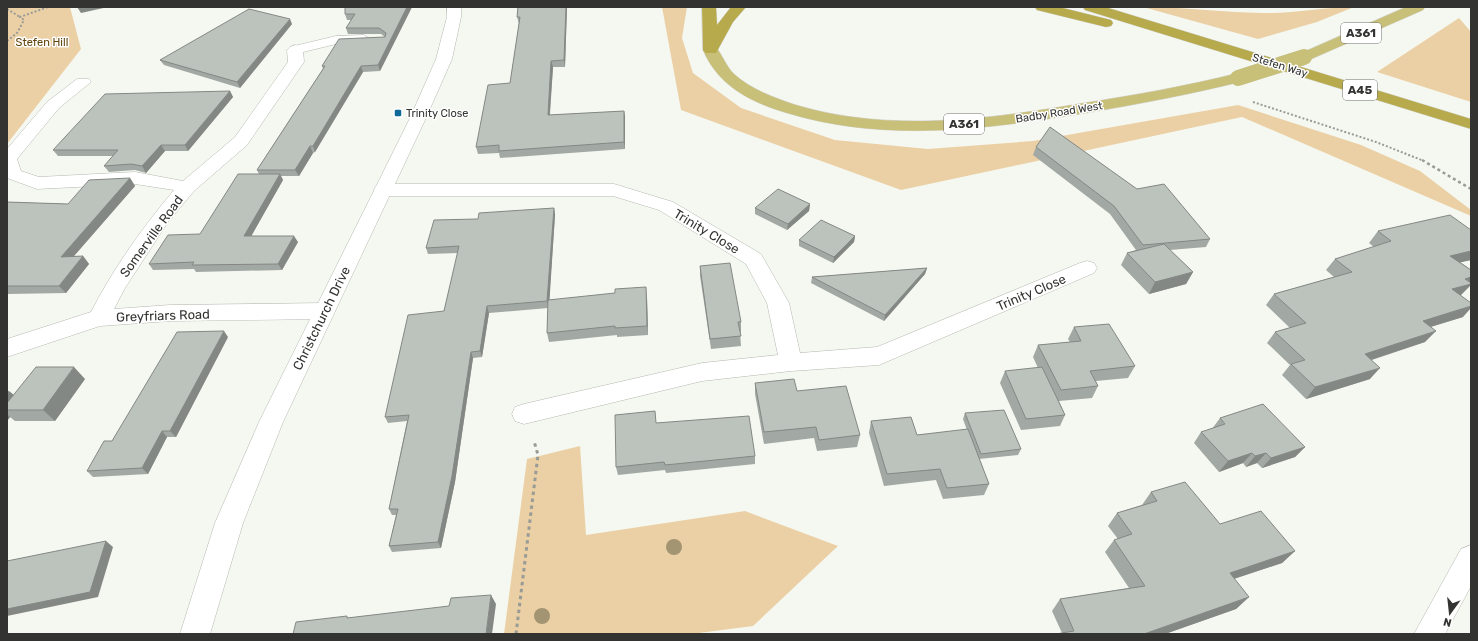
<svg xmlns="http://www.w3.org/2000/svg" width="1478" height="641" viewBox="0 0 1478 641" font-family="Rubik,sans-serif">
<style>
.green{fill:#ebd0a6}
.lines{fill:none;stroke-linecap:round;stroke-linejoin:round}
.service-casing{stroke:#b5b8b0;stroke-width:1}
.minor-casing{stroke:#b5b8b0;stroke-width:1}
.tertiary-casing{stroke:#b5b8b0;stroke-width:1}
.primary-casing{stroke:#d6d6d6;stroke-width:1}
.trunk-casing{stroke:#d6d6d6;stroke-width:1}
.path-far2{stroke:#999b95;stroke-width:2;stroke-dasharray:2 2;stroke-linecap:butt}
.path-far1{stroke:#999b95;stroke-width:2.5;stroke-dasharray:3 3;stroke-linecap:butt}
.path{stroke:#999b95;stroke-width:3;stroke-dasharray:3.5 3.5;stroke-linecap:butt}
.service{fill:#fff;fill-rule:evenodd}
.minor{fill:#fff;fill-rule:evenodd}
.tertiary{fill:#fff;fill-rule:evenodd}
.primary{fill:#c8bf79;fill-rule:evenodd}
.trunk{fill:#b6aa4c;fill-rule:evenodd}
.primary-bridge-casing{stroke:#d6d6d6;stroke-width:16;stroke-linecap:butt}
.primary-bridge{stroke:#c8bf79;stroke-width:16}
.tree{fill:#a39472}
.wall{fill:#a2a8a3}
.shaded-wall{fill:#848884}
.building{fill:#bcc3bd;stroke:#848884}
.poi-dot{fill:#0f6a9a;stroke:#fff;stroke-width:1.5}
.labels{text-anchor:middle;stroke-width:3;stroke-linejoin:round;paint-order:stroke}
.far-park-label{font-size:11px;fill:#60430b;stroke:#fff}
.far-street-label{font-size:11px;fill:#333431;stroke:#fff}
.far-poi-label{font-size:11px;fill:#333431;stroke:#fff;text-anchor:start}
.shield{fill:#fff;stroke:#70716f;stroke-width:1}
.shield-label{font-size:12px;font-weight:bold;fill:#333431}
.street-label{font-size:13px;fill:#333431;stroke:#fff}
</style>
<rect width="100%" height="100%" fill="#f5f8f0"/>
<!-- green -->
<path class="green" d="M7,7H70L81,49L7,144Z
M662,7H687L682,38L693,73L741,108L835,140L928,149L1033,141L1238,105L1361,145L1420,171L1471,210V216L1242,117L901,190L681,110Z
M1143,7C1183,7 1222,12 1262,13C1291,14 1324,7 1354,7L1317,22L1258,39Z
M1459,18L1471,32V102L1377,72Z
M580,446L586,535L745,511L838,546L753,626L691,634H504L527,459Z"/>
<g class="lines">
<!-- service casing -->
<g class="service-casing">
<path id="service" d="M364,35L370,39L369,42L336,44L295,54L288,50L290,47L336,36Z"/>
</g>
<!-- minor casing -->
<g class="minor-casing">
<path id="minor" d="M295,45L300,47L303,50L304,62L247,145L194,191L168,222L125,288L114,309L170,305L324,303L332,305L335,311L332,317L324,319L170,321L100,326L7,357V339L91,312C113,269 142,228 174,190L135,184L37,189L7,178V149L47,102L77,79H89L91,82L59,108L17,159L21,171L39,177L135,172L183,181L235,137L288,62L287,50L290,47Z
M383,184H614L673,202L761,254L789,303L800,353L877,347L1080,263L1087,261L1094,263L1097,268L1094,273L879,365L791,371L702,381L524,424L515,421L512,414L515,407L524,404L702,363L778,355L767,303L746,264L659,210L613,196H383L376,194L374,190L376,186Z
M1471,545V586L1445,634H1414L1461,549Z"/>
</g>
<!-- tertiary casing -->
<g class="tertiary-casing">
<path id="tertiary" d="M447,7H461V17L452,59L426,118L283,422L243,523L210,634H180L215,523L259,422L410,118L436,59L447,17Z"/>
</g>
<!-- primary casing -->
<g class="primary-casing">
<path id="primary" d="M1406,7H1425L1423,10L1309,60H1299L1296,57L1299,54Z
M711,45L716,47C723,56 726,66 734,74C752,90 775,98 796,105C890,133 989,119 1084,103C1135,95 1187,86 1238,73L1244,75L1246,78L1244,81C1192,94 1139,104 1086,113C987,129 886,143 787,113C751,102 719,87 703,50L706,47Z"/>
</g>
<!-- trunk casing -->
<g class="trunk-casing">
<path id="trunk" d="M702,7H716L717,25L731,7H746L733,22L716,53H706L703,50Z
M1035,7H1059L1111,20L1113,23L1111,26L1106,27L1037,10Z
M1083,7H1105L1471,119V129L1085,10Z"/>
</g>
<!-- path-far2 -->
<path class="path-far2" d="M7,9L20,17
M7,41L17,33L24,20L20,17L48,7
M1253,102L1376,142L1424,161"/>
<!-- path-far1 -->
<path class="path-far1" d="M1422,160L1471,189"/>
<!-- path -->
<path class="path" d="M516,634L538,455L534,441"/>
<!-- service -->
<use href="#service" class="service"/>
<!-- minor -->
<use href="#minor" class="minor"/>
<!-- tertiary -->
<use href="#tertiary" class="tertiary"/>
<!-- primary -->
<use href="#primary" class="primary"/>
<!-- trunk -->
<use href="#trunk" class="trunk"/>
<!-- primary-bridge casing -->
<g class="primary-bridge-casing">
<path id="primary-bridge" d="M1238,78L1304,57"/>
</g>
<!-- primary-bridge -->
<use href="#primary-bridge" class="primary-bridge"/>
</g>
<!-- trees -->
<g class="tree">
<circle cx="674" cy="547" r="8"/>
<circle cx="542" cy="616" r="8"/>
</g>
<!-- wall -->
<path class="wall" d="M345,7H412L380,71L363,72L315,152L313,153L299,176H281L283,180L251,236L298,242L282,270L196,272L194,269L153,270L149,264L200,234L259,174L257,170L323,69L322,66L385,37L381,34H348L346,28L352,20H347L345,14Z
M518,7H567L565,67H553L550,115L624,111L625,117V149L500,158L499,153L478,154L476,147L510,83L519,24L517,17Z
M292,24L240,88L164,65L160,60Z
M230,91L233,97L188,151H165L146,173L135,170L109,172L104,166L113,156H58L53,150Z
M1036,147L1137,189L1210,239L1206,247L1170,250L1193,272L1186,284L1149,294L1121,265L1127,253L1136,250L1110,214L1033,155Z
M130,178L135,186L74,256H83L89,264L66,293L7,294V202L68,204Z
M810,204L809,211L787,230L755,214V208Z
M554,208L555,215L549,300L647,297L648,335L617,337V335L549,342L547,333L548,308L489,313L482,357L473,358L455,482L441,548L392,552L389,546L396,515H392L389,509L407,421L388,423L385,417L444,311L458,253L428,254L426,248L478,219Z
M1471,230V260L1460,262L1471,270V282L1460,295L1463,317L1431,327L1425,342L1372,360L1370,379L1306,399L1282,375L1290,365L1267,343L1275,332L1290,328L1266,305L1274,294L1334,277L1326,270L1335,259L1374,247L1369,243L1378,231Z
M855,236L854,242L833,263L799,246V240Z
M700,266L741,322V332H740L741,346L711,349L700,276Z
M927,268L925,274L884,321L811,283L812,277Z
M1074,327L1135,366L1128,378L1096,381L1098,386L1092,398L1059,401L1065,415L1060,426L1021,430L1000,383L1005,371L1038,368L1033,357L1038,345L1070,342L1068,339Z
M228,337L176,437H167L148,474L93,477L87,471L112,441Z
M85,379L55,421H15L10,417L7,421V390L14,395Z
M755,383L797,391L860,435L857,447L817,451L814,438L764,444L755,394Z
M965,413L1021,449L1018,455L979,459L989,484L984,495L943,499L936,480L884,486L869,433L871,421L917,435L967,430L963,419Z
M1220,418L1305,447L1295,457L1262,468L1257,463L1246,467L1243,463L1219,472L1194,443L1201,432L1212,429Z
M657,423L755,456V464L666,473L665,470L618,475L616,467Z
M1151,492L1220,524L1295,551L1282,563L1234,579L1249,597L1236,609L1165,634H1056L1062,633L1052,611L1060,599L1129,588L1105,552L1114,540L1118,539L1108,526L1117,513L1142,505Z"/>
<!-- shaded-wall -->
<path class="shaded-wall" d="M77,7H108L81,13Z
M407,7H412L380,71L378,65Z
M566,7H567L565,67L564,60Z
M290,19L292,24L240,88L237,82Z
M551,61L553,67L549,122L548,115Z
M361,66L363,72L315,152L313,146Z
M230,91L233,97L188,151L185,145Z
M624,111L625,117V149L624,142Z
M161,145L165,151L146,173L142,166Z
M310,146L313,153L299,176L295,170Z
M280,174L283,180L248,242L244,236Z
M130,178L135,186L67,264L61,257Z
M810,204L809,211L787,230L788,224Z
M554,208L555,215L549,308L547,301Z
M294,236L298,242L282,270L278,264Z
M855,236L854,242L833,263L834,257Z
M1471,251V260L1440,267L1450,256Z
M83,256L89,264L66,293L59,286Z
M927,268L925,274L884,321L885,315Z
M1193,272L1186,284L1149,294L1155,282Z
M1471,277V282L1468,285L1471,284V285L1461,295L1442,301L1452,289L1465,279Z
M646,287L647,297L648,335L647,326Z
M487,306L489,313L482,357L480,351Z
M1471,306V308L1463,317L1413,332L1423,321Z
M224,331L228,337L176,437L170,431Z
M1436,331L1425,342L1355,365L1365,354Z
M471,352L473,358L455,482L441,548L438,542Z
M74,367L85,379L55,421L43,410Z
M1380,368L1370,379L1306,399L1315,387Z
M9,391L22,402L7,410V393Z
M7,414L10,417L7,421Z
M162,431L167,437L148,474L142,468Z
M1305,447L1295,457L1262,468L1271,458Z
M1252,453L1243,463L1219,472L1228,461Z
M1266,453L1257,463L1246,467L1255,456Z
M106,541L113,547L98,597L7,616V609Z
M1295,551L1282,563L1218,584L1230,573Z
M491,595L496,604L492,634H486Z
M1249,597L1236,609L1165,634H1144Z"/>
<!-- building -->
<path class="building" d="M345,7H407L378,65L361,66L313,146H310L295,170H257L325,66H322L339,39L385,37L386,33L379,28H346L355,14H345Z
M518,7H566L564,60L551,61L548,115L624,111V142L499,151V145L476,147L488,85L510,83L520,17H517Z
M249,9L290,19L237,82L160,60Z
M230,91L185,145H161L142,166L131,164L104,166L118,150H53L105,94Z
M1050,127L1137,189L1164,184L1210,239L1143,245L1114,206L1036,147Z
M238,174H280L244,236H294L278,264L192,265L194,262L149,264L168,235L200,234Z
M130,178L61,257L83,256L59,286H7V202L68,204L89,180Z
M778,189L810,204L788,224L755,208Z
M554,208L547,301L487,306L480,351L471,352L452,476L438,542L389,546L398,509H389L409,415L385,417L408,315L444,311L459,246L426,248L434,220L478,219L479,213Z
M1450,215L1471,230V251L1450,256L1471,270V277L1465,279L1471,283V284L1452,289L1471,303V306L1423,321L1436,331L1365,354L1380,368L1315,387L1291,364L1305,360L1275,332L1306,323L1274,294L1352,272L1335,259L1391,241L1378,231Z
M821,220L855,236L834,257L799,240Z
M1164,244L1193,272L1155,282L1127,253Z
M730,263L741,322H738L741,336L710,339L700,266Z
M927,268L885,315L812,277Z
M646,287L647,326L615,328V326L547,333L548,300L615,293V289Z
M1109,324L1135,366L1090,371L1098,386L1061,390L1038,345L1081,341L1074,327Z
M224,331L170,431H162L142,468L87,471L104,441H112L177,332Z
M36,367H74L43,410H7V403Z
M1042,367L1065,415L1026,419L1005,371Z
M794,379L797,391L846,386L860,435L819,440L816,427L764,432L755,383Z
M1263,404L1305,447L1271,458L1266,453L1255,456L1252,453L1228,461L1201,432L1225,424L1220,418Z
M1004,410L1021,449L981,454L965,413Z
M655,411L656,423L749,416L755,456L665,465L664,462L616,467L615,415Z
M911,417L917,435L968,429L989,484L947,488L940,469L887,474L871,421Z
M1185,482L1220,524L1261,511L1295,551L1230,573L1249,597L1144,634H1056L1074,631L1060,599L1145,586L1114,540L1132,534L1117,513L1157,501L1151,492Z
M106,541L90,592L7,609V561Z
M491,595L486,634H293L296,622L347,616V618L449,606L451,598Z"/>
<!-- markers -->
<rect class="poi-dot" x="394" y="109" width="8" height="8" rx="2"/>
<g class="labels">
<!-- far-park labels -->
<g class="far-park-label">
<text x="42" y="46">Stefen Hill</text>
</g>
<!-- far-street labels -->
<g class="far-street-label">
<text transform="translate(1280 65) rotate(17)" y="4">Stefen Way</text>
<text transform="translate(1059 112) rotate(-9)" y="4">Badby Road West</text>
</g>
<!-- far-poi labels -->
<g class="far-poi-label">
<text x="406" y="117">Trinity Close</text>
</g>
<!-- shield labels -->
<g class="shield">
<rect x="1341" y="23" width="40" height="20" rx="3"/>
<rect x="1343" y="80" width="34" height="20" rx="3"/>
<rect x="944" y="114" width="40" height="20" rx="3"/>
</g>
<g class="shield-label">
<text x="1361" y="37">A361</text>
<text x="1360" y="94">A45</text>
<text x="964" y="128">A361</text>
</g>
<!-- street labels -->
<g class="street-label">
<text transform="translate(707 231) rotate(31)" y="5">Trinity Close</text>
<text transform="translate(151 236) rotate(-54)" y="5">Somerville Road</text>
<text transform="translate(1031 292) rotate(-23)" y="5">Trinity Close</text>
<text transform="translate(163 315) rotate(-2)" y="5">Greyfriars Road</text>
<text transform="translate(321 318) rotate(-64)" y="5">Christchurch Drive</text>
</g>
</g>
<!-- border -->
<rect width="1478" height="641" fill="none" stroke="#333431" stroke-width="16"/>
<!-- north arrow -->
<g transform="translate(1450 613) rotate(195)" stroke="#ffffff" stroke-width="3" paint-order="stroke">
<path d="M0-3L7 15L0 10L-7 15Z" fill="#333431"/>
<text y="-6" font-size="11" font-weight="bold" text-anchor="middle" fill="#333431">N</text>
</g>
</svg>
